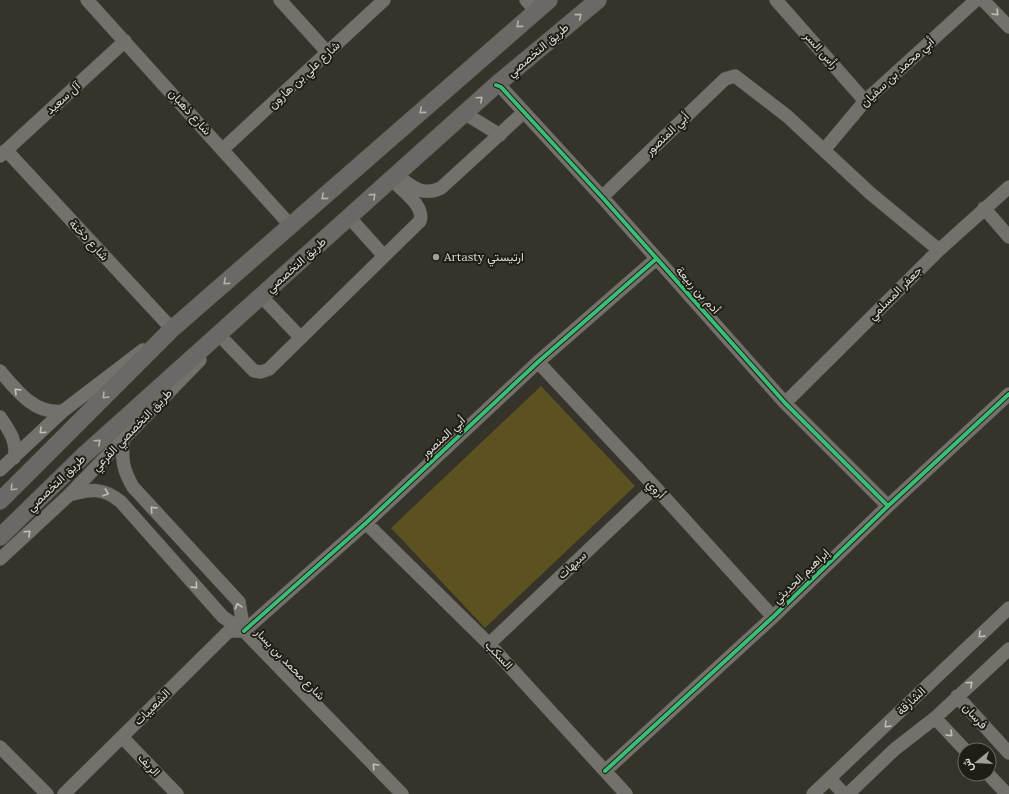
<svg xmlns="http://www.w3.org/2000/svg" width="1009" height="794" viewBox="0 0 1009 794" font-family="Lora,Vazirmatn,serif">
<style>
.green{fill:#5c5121}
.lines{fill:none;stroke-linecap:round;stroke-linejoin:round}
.minor-casing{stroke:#525049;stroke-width:14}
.major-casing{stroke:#525049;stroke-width:18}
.minor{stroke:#73716b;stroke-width:13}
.major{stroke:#6b6866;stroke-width:17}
.cycleway-casing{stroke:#1f1e16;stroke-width:6}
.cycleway{stroke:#3abd76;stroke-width:4}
.oneway{stroke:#c2c0b7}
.oneway2{stroke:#b4b2ab}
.poi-dot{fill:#a2a096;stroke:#1f1e16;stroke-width:1.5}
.labels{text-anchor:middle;stroke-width:4;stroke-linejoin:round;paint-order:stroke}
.street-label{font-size:12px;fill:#dcdad0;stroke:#1f1e16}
.poi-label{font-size:12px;fill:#dcdad0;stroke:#1f1e16;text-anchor:start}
</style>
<rect width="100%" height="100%" fill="#36332a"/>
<!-- green -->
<path class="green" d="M541,386L635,486L485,628L391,528Z"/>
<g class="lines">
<!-- minor casing -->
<g class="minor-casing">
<path id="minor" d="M87,0L291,226
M280,0L328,53
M526,0L536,11
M776,0L865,101
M983,0L1009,27
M496,85L501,87L602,197L785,403L888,506
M464,113L500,135
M223,149L384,0
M6,150L172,329L165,334
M824,150L865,101L976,0
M0,156L125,41
M396,175C412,186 421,197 441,188L524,112
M602,197L725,79L735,76L787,116L870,193L939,250
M984,208L1009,237
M349,217L384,256
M261,296L301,338
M222,338L254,371L261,372L269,369L420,221C425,205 401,190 391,179
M538,362L655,487L773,617
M0,371C17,391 35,415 63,411
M785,403L939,250L1009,187
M0,417C9,430 18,442 14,458
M123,439C122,460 122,468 133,487L239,602L244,631L402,794
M0,470L63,411L143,350
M69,495C91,489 103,487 121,502L223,617L244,631
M366,523L489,644L626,794
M0,559L68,496L200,360
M244,631L366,523L538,362L656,259
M489,644L655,487
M957,696L1009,753
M935,718L965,750
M122,737L177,794
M0,747L47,794
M605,771L773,617L888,506L1009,394
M988,774L1007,794
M830,779L844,794
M64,794L229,631H244
M813,794L1009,608
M848,794L895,749L935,718L1009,649"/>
</g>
<!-- major casing -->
<g class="major-casing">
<path id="major" d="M0,501L172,329L549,0
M0,537L84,455L496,85L598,0"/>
</g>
<!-- minor -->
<use href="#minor" class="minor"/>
<!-- major -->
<use href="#major" class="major"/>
<!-- cycleway casing -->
<g class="cycleway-casing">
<path id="cycleway" d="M496,85L501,87L602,197L785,403L888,506
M244,631L366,523L538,362L656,259
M605,771L773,617L888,506L1009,394"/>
</g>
<!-- cycleway -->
<use href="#cycleway" class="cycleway"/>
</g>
<!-- one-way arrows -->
<defs><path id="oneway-chevron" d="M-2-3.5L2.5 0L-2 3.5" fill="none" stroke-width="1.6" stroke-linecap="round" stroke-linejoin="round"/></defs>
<g class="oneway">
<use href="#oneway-chevron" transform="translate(996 13) rotate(46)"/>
<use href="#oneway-chevron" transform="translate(17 391) rotate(-136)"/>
<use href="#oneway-chevron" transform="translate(42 431) rotate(137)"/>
<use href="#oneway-chevron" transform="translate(106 493) rotate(19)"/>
<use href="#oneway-chevron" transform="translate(153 509) rotate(-133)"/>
<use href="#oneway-chevron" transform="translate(28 533) rotate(-43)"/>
<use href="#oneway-chevron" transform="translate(195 586) rotate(48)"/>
<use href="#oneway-chevron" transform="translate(238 606) rotate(-107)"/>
<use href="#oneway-chevron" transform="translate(981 635) rotate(136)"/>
<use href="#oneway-chevron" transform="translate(970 684) rotate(-42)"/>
<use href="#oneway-chevron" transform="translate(887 725) rotate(136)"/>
<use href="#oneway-chevron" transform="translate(950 734) rotate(46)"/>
<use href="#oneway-chevron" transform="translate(375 766) rotate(-134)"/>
</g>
<g class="oneway2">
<use href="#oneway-chevron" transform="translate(579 16) rotate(-40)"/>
<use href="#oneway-chevron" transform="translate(519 25) rotate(139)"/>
<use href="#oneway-chevron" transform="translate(480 99) rotate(-42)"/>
<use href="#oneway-chevron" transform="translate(422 111) rotate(139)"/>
<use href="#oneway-chevron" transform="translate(373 196) rotate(-42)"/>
<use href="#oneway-chevron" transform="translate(324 197) rotate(139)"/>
<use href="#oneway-chevron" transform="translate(226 282) rotate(139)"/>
<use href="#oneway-chevron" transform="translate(105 396) rotate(135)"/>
<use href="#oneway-chevron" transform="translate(98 442) rotate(-42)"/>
<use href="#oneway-chevron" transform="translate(13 488) rotate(135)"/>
</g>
<!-- markers -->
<circle class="poi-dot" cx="436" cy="257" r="4"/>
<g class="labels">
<!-- street labels -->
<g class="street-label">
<text transform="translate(538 50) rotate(-40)" y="4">طريق التخصصي</text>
<text transform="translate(821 50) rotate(48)" y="4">رأس السر</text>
<text transform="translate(897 72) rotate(-43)" y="4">أبي محمد بن سفيان</text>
<text transform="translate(304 75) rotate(-43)" y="4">شارع علي بن هارون</text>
<text transform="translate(63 98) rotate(-42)" y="4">آل سعيد</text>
<text transform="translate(190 112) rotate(48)" y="4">شارع ذهبان</text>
<text transform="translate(667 134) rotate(-44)" y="4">أبي المنصور</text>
<text transform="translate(89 240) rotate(47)" y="4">شارع دخنة</text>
<text transform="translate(296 265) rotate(-42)" y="4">طريق التخصصي</text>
<text transform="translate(698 290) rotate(48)" y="4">أدم بن ربيعة</text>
<text transform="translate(895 293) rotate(-45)" y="4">جعفر المسلمي</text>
<text transform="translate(132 430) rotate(-46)" y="4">طريق التخصصي الفرعي</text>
<text transform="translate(443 437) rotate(-43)" y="4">أبي المنصور</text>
<text transform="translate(56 483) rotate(-44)" y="4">طريق التخصصي</text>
<text transform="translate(656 489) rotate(47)" y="4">أروي</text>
<text transform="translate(572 565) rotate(-43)" y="4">سيهات</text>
<text transform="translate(801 576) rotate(-44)" y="4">إبراهيم الحديثي</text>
<text transform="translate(499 655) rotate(47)" y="4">السكب</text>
<text transform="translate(290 664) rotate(46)" y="4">شارع محمد بن يسار</text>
<text transform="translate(911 701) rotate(-44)" y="4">الشارقة</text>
<text transform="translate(152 707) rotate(-45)" y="4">الشعيبات</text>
<text transform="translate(975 716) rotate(47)" y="4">فرسان</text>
<text transform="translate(149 765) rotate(46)" y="4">الريف</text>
</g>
<!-- poi labels -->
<g class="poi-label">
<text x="444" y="261">Artasty ارتيستي</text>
</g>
</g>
<!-- north arrow -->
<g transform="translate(977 762) rotate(252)"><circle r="19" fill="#1f1e16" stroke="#6b6960"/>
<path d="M0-3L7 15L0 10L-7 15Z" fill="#a2a096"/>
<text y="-6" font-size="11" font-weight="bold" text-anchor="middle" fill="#dcdad0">ش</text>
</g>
</svg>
